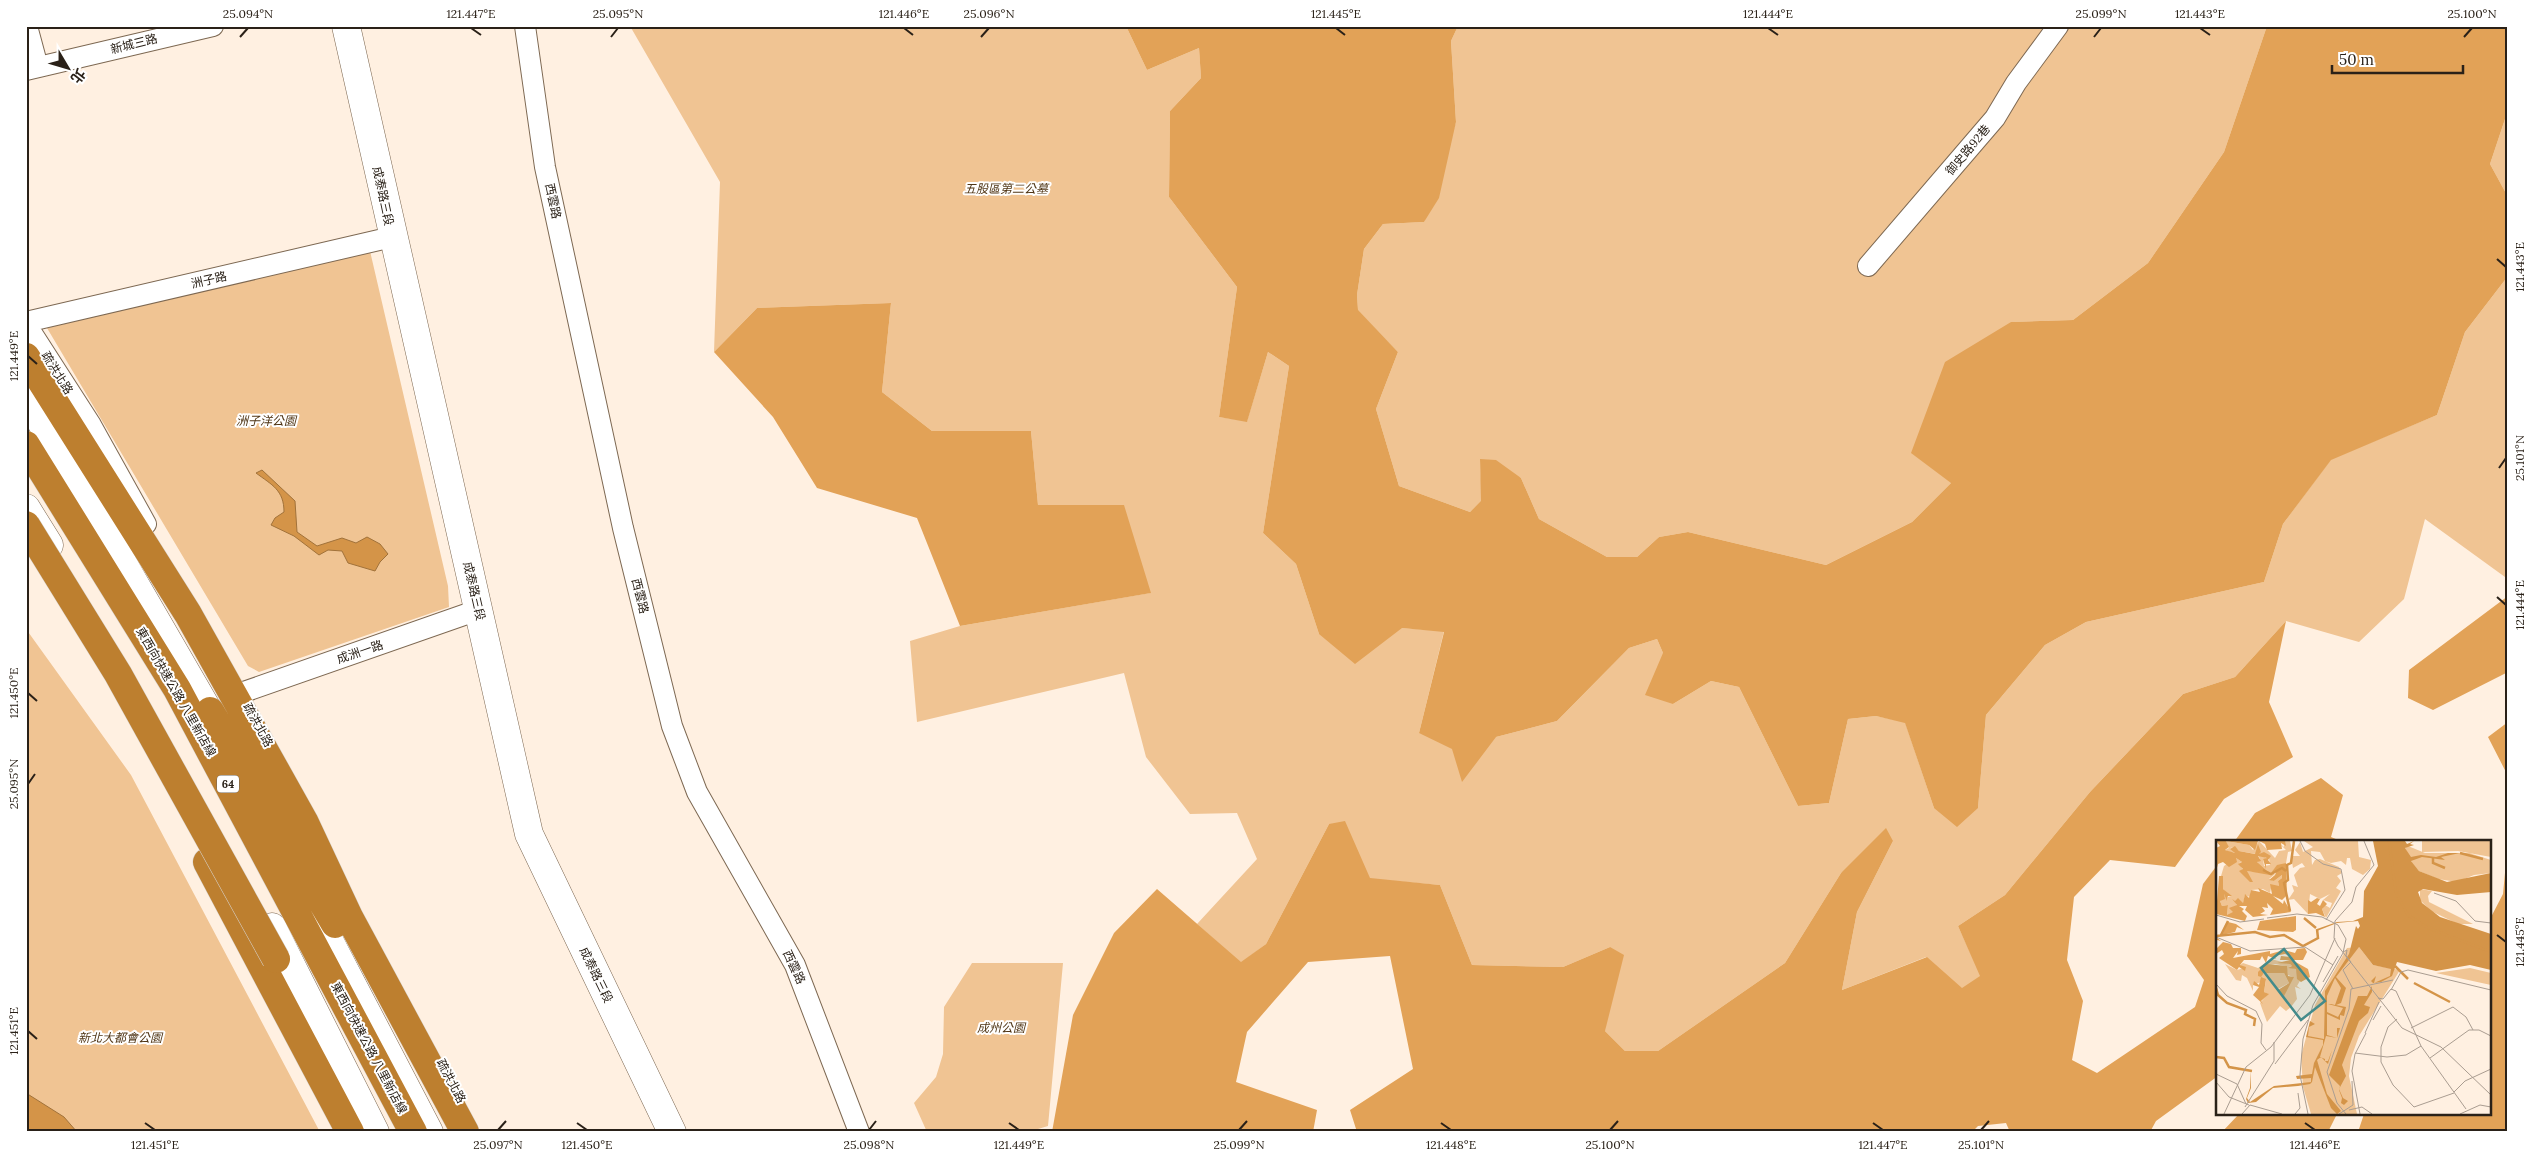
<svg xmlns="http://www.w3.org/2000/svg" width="2534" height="1158" viewBox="0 0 2534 1158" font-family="Lora,'Noto Sans TC',serif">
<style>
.green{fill:#f0c493}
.forest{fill:#e2a257}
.water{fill:#d49448;stroke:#a1723a}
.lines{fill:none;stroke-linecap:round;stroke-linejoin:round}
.street-casing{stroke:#7d6852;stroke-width:22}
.secondary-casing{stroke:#7d6852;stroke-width:29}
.highway-casing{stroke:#d9d7d5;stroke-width:29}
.street{stroke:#fff;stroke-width:20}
.secondary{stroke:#fff;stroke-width:28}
.highway{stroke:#bd7f2f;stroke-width:28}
.highway-bridge-casing{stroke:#d9d7d5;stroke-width:29;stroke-linecap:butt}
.highway-bridge{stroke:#bd7f2f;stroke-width:28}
.ticks{fill:none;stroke:#2a2118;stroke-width:2}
.labels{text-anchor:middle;stroke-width:4;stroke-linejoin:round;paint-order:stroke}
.shield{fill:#fff;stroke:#6a645d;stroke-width:1}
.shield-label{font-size:11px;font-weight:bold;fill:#2a2118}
.street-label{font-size:12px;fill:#2a2118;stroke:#fff}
.park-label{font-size:12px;font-style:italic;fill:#503616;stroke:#fff}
.inset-river{fill:none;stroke:#d49448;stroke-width:2.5}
.inset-road{fill:none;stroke:#aa9d91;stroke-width:1}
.view{fill:#438b8b;fill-opacity:0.15;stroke:#438b8b;stroke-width:2.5}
.inset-edge{fill:none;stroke:#2a2118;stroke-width:2.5}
.neatline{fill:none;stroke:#2a2118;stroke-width:2}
.ticks-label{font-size:12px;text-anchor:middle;fill:#2a2118}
</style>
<rect width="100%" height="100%" fill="#fff0e1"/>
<!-- green -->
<path class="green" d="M630,26H1126L1147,70L1199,48L1201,78L1170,111L1169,197L1237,287L1219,417L1247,421L1268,352L1289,366L1263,533L1296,564L1319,634L1402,628L1444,631L1419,733L1496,737L1557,721L1629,648L1657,639L1663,653L1673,704L1711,681L1739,687L1798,806L1829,803L1848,719L1876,716L1905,722L1934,808H1978L1986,715L2045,645L2086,622L2264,582L2283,524L2331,459L2437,415L2465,332L2508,276V575L2505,577L2425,519L2404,599L2359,642L2286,621L2235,677L2183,694L2090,792L2005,895L1958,926L1981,976L1962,989L1926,957L1842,990L1857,912L1893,841L1841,873L1785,963L1658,1051H1625L1605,1031L1610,947L1563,967L1472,965L1440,885L1370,879L1329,824L1266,944L1241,963L1197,924L1257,859L1237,813L1190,814L1146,757L1124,673L917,722L910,641L960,626L1150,593L1038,505L1031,431H932L882,392L891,303L757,308L714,352L720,182Z
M1458,26H2267L2224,152L2148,263L2073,320L2011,322L1951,483L1912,522L1826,565L1688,532L1659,537L1637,557H1607L1539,519L1521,478L1480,460L1482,501L1470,512L1399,486L1376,409L1398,352L1358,311L1357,295L1364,249L1383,224L1424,222L1456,122L1451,41Z
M2508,110V197L2490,164Z
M370,251L448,586L449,607L259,672L248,666L47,328Z
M26,629L131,775L320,1132H26Z
M972,963H1063L1048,1126L1028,1132H927L914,1103L936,1077L943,1054L944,1007Z"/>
<!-- forest -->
<path class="forest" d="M1126,26H1458L1451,41L1456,122L1439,198L1424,222L1383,224L1364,249L1357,295L1358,310L1398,352L1376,409L1399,486L1470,512L1481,501L1480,459L1496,460L1521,478L1539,519L1607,557H1637L1659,537L1688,532L1826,565L1912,522L1951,483L1911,453L1945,362L2011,322L2073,320L2148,263L2224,152L2267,26H2508V110L2490,164L2508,197V276L2465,332L2437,415L2331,460L2283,524L2264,582L2086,622L2045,645L1986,715L1978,808L1957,827L1934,808L1905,723L1876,716L1848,719L1829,803L1798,806L1739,687L1711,681L1673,704L1645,695L1663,653L1657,639L1629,648L1557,721L1496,737L1462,782L1452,749L1419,733L1444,632L1402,628L1355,664L1319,634L1296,564L1263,533L1289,366L1268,352L1247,422L1219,417L1237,287L1169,197L1170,111L1201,78L1199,48L1147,70Z
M891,303L882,392L932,431H1031L1038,505H1124L1151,593L960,626L917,518L817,488L773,417L714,352L757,308Z
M2508,596V672L2433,710L2408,698L2409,670Z
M2286,621L2269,702L2293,757L2224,799L2175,867L2110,860L2074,897L2067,960L2083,1001L2072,1060L2097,1073L2195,1007L2204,980L2187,956L2203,884L2218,864V1076L2156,1121L2150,1132H2010L2006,1123L1978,1126L1972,1132H1357L1350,1110L1413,1069L1390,956L1308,962L1247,1032L1236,1082L1317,1110L1313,1132H1052L1073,1015L1114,933L1157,889L1241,962L1266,944L1329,824L1345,821L1370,878L1440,885L1472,965L1563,967L1610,947L1624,955L1605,1031L1625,1051H1658L1785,963L1841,873L1886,828L1893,841L1857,912L1842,990L1927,957L1962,988L1980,976L1958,926L2005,895L2090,792L2183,694L2235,677Z
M2508,722V776L2488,737Z
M2321,778L2343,795L2331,837L2343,842H2234L2255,813Z
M2508,841V1132H2358L2364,1114H2490V919L2503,894Z
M2239,1114H2337L2328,1132H2222Z"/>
<!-- water -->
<path class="water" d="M262,470L295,501L297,532L317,546L342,538L356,543L367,537L380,544L388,554L380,562L375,571L348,563L342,551L328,550L319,555L294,536L271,525L275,518L284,512C284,490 272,485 256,473Z
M26,1093L64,1117L77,1132H26Z"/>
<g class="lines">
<!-- street casing -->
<g class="street-casing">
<path id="street" d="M27,26L38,67
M525,26L545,167L623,528L672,726L697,792L795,965L859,1132
M26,70L213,26
M1868,266L1995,118L2016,83L2058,26
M26,322L392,237
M26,324L91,425L146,524
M241,693L478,610"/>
</g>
<!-- secondary casing -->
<g class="secondary-casing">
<path id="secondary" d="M346,26L529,834L672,1132
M26,396L220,731
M26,508L49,545
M308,900L429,1132
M272,927L375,1132"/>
</g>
<!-- highway casing -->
<g class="highway-casing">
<path id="highway" d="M26,357L188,614L304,821L349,917L465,1132
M26,445L177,689L413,1132
M210,711L335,924
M207,862L350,1132"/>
</g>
<!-- street -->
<use href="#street" class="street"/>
<!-- secondary -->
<use href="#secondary" class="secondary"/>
<!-- highway -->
<use href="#highway" class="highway"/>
<!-- highway-bridge casing -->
<g class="highway-bridge-casing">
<path id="highway-bridge" d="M26,525L118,674L276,959"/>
</g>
<!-- highway-bridge -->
<use href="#highway-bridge" class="highway-bridge"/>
</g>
<!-- ticks -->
<path class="ticks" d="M471,28L481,35M904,28L913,35M1336,28L1345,35M1768,28L1778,35M2200,28L2210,35M240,37L248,28M611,37L618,28M981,37L989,28M2094,37L2101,28M2464,37L2472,28M2497,259L2506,267M28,356L37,364M2499,468L2506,458M2497,597L2506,605M28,693L37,701M28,784L35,774M2497,935L2506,942M28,1031L37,1039M145,1123L155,1130M577,1123L587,1130M1009,1123L1019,1130M1441,1123L1451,1130M1873,1123L1883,1130M2305,1123L2315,1130M498,1130L506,1121M869,1130L876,1121M1239,1130L1247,1121M1610,1130L1618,1121M1981,1130L1989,1121"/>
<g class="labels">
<!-- shield labels -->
<rect class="shield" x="217" y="775.5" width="22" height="17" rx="4"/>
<g class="shield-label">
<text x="228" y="788">64</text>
</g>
<!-- street labels -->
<g class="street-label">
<text transform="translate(134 44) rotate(-14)" y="4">新城三路</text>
<text transform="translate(1968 150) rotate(-50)" y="4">御史路92巷</text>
<text transform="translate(383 196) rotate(78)" y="4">成泰路三段</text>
<text transform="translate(553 201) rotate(78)" y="4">西雲路</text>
<text transform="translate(209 280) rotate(-13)" y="4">洲子路</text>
<text transform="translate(57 373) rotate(58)" y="4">疏洪北路</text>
<text transform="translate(474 591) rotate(77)" y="4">成泰路三段</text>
<text transform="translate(640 596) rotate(76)" y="4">西雲路</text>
<text transform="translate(360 652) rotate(-19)" y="4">成洲一路</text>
<text transform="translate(176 692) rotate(60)" y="4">東西向快速公路 八里新店線</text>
<text transform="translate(258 725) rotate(61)" y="4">疏洪北路</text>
<text transform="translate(794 967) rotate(65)" y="4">西雲路</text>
<text transform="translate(596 975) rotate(64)" y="4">成泰路三段</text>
<text transform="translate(369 1048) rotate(62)" y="4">東西向快速公路 八里新店線</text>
<text transform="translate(451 1081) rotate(62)" y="4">疏洪北路</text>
</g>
<!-- park labels -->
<g class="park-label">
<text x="1006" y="193">五股區第二公墓</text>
<text x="266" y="425">洲子洋公園</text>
<text x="1001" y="1032">成州公園</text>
<text x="120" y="1042">新北大都會公園</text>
</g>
</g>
<!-- overview -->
<g transform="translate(2216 840)">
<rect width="275" height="275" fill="#fff0e1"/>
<path d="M10,1L33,5L37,10L43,1L59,18L63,11L70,10L64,4L68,7V2L60,1H74L76,11L72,12L70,23L55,33L46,29L41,22L44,19L42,15H46L51,19H47L48,26L54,25L53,18L42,14L43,5L40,14L23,11L19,7L14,8L20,12L16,13L9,10L13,8ZM88,1H142L143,17L155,20L154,29L147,35L136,29L134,18H131L130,25L125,21L115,23L109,21L104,12L95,11L96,25L99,20L104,19L123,27L126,33L121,36L125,41L120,48L125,51L110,78L106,69L109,65L114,68L116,63L107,60L114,54L104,59L94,54L92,74L78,59L72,60L78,51L76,45L82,47L78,35L84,28L89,27L86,23L77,28L75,16H84L79,10L84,2L87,12L97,7ZM206,1H275V17L242,11L206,12ZM192,6L209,13H253L275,20V33L258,35L241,42L222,39L203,31L196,23L189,8ZM20,18L26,22L23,23L27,30L25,32L32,39L31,31L59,34L53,39L58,41L66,35V38L62,41L63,46L55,48L54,53L47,49L35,50L34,57L29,55L27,64L19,62L21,65L16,75H11L12,65L6,66L4,61L8,54L10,58L15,56L7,49L5,36L8,26ZM204,49L216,51L212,56L213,62L257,84H242L215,71L204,60ZM143,107L157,125L184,130L143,196L135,218L133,236L141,274H95L87,247L85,216L99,165L131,108ZM55,119L74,124L76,126L73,127L80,129L85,139L81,146L85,149L79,147L81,159L75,167L70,171L64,166L51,182L44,163L52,154L48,152L50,140L37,145V151L31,138L26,135L25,141L20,140L9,124L21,130L28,128L24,125L27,123L42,128ZM59,124L70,126L72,135L77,137L67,154L62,149L73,143L68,133L53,132L42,136L46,127ZM254,128L275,133V145L220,133Z" fill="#f0c493" fill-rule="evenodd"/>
<path d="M0,1H42L39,10L33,5L10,1L13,7L9,10L19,13L14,9L19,6L23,11L39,14L42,4L45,12L43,14L48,12L55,16L52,20L55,24H50V29L47,19L51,18L42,16L45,21L41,22L51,31L55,33L61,25L70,23L71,55L66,60L57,56L67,64L68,60L75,72L54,75L57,69L51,63L52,68L46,67L49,71L44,74L52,75L37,77L29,70L31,66H23L28,69L26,71L31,76L29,81L0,74L3,36H7V49L16,56H12L10,61V59L8,54L9,59L4,61L6,66L12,65L11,75L17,72L13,68L21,65L16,59L19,61L22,58L27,63L29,54L33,58L35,50L44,52L42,48L56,54L54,44L63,46L62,41L66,38V35L58,41L53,40L59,35L61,30L54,35L31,31L37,42H34L23,31L27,29L22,24L26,22L20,18L21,22L13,27L7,22L2,24L0,31V8L4,6ZM43,1H69L70,6L65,3L66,9L51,10L49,4ZM101,58L104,59L101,64L104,66L107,60L111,64L106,69L109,77L100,73L92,74V60L95,62ZM80,76V90L77,92L41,90L44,81ZM12,82L20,84L28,90L21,87L19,92L6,95ZM0,97L5,101L1,100V108L7,102L15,104L17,108H25V114L21,115L22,111L17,118L54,111V114L68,110L79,113L81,109L89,108L91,112L87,120H76L92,129L94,137L85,142L81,139L80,129L72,128L76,126L74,124L61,123L74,120H64L65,116L76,117L69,114L58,116L60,119L52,116L50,123L46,116L44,120H28L24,125L30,127L29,131L23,127L21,130L3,118L8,114L6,110L0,114ZM50,124L71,126L72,136L78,137L68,156L62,150L73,143L68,133H48L45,137L50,139L48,152L53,154L45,161L47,164L37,155L43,147L37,145L38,141L43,145L45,137L42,136V132Z" fill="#e2a257"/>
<path d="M157,1H189L191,4L198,1L194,4L198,5L189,8L195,17L205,15L220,17L232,13H244L225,17L229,20L206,17L195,21L203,31L231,42L275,33V52L241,55L207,49L202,52L206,63L224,77L275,94V130L254,125L220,131L181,122L176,136L165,142L157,143L155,141L160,136L158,143L174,136L175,129L157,125L143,107L120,137L130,148L125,163L120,165L130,167L128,176L124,175V180L111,174V195L121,198V188H124L121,198L110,196L104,217L109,219V221H112L116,210L112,224L105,217L101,220L111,254L125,271L121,274L115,268L99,227L96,242L94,244L82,246L57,248L40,262L32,263L30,259L34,248V230L35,248L31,258L34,262L58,246L95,242V238L81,239L80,236L96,234L98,223L107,205V200L90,197L94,181L99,184L93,187L92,196L108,199L109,151L133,114L140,86L142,89L144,86L142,81L121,83L101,91V89L121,82L137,81L147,77L148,51L162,26ZM119,138L125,148L119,165L115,164H112L127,168L122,177L111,172V156ZM156,146V152L148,165L154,167L152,173L143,181L126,225L130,236L123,249L127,258L132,261L128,265L125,263L126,258L123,250L124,246L113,235L142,156H151Z" fill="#d49448" fill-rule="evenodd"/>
<path class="inset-river" d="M173,1L180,53L192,75L212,88L275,112M244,13L267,19M217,17V23L229,28M47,30L55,34L66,28L70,31M74,71L68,43L72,40L71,25L75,23L78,1M88,78L100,88M5,95L12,81M0,96L39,92L54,97L68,95L87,106L102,98L101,89M179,126L192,139M198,143L234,162M0,148L2,155L11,163L30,170L29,174L39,179L38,186M0,217L8,218L13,227L36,231"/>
<path class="inset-road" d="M84,1L89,11L107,24L125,29L129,50L110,80M148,1L158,25L140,47L136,62L119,81L118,98L122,106L186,188L225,207L275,255M218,53L240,61L259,81L275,83M0,75L24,82L48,79M51,78L81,74L106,77L122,85L130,99L127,113L97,165L87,199L84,235L92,274M0,97L34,111L89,107L117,125M127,112L131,110L130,116L135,122L127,130L137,149M107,142L122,116M0,144L11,156L40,171L46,184L45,203L50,210M175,149L180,151L205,206L250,269M175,150L185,132L192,130L275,150M162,158L167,159L175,149M181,179L172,187L165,207V222L177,245L198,267L238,253M157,180L165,166M195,188L237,167L250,177L257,190M149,193L163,162M139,213L171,217L190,215L205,206M214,218L253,190H263L275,196M59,224L92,180M0,234L21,244L30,264M0,242L13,257L33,265M238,252L249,241L275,229M29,267L58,221V202M133,270L146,267L156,274M8,274L30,227L55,207L94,155L119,98M26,274L34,265L66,274M79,274L84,268L82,253M123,274L137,265L136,241M130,274L121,263L111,232L133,169L135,149L177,140M144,274L136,231L139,214L150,193M244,274L264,265L275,267"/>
<path class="view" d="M68,109L109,161L85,180L45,128Z"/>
<rect width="275" height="275" class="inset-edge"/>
</g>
<!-- border -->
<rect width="2534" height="1158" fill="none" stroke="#ffffff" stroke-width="55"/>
<!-- north arrow -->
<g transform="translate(68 68) rotate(128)" stroke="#ffffff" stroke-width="4" paint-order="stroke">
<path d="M0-4L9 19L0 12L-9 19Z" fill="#2a2118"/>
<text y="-8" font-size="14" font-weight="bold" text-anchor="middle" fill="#2a2118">北</text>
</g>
<!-- scale -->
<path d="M2332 65v8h131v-8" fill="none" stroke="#2a2118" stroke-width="2.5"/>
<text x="2339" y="65" font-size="15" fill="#2a2118" stroke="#ffffff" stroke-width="4" paint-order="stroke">50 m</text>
<rect x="28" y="28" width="2478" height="1102" class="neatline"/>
<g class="ticks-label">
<text x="248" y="18">25.094°N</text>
<text x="471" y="18">121.447°E</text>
<text x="618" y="18">25.095°N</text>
<text x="904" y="18">121.446°E</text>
<text x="989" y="18">25.096°N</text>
<text x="1336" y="18">121.445°E</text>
<text x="1768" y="18">121.444°E</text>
<text x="2101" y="18">25.099°N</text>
<text x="2200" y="18">121.443°E</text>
<text x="2472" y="18">25.100°N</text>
<text transform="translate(2520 267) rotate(-90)" y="4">121.443°E</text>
<text transform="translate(14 356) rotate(-90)" y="4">121.449°E</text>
<text transform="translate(2520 458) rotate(-90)" y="4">25.101°N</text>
<text transform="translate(2520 605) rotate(-90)" y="4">121.444°E</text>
<text transform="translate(14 693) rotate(-90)" y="4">121.450°E</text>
<text transform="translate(14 784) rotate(-90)" y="4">25.095°N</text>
<text transform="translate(2520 942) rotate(-90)" y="4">121.445°E</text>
<text transform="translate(14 1031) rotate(-90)" y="4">121.451°E</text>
<text x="155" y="1149">121.451°E</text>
<text x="498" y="1149">25.097°N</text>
<text x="587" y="1149">121.450°E</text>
<text x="869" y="1149">25.098°N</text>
<text x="1019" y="1149">121.449°E</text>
<text x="1239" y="1149">25.099°N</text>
<text x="1451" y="1149">121.448°E</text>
<text x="1610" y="1149">25.100°N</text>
<text x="1883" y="1149">121.447°E</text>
<text x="1981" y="1149">25.101°N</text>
<text x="2315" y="1149">121.446°E</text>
</g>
</svg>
